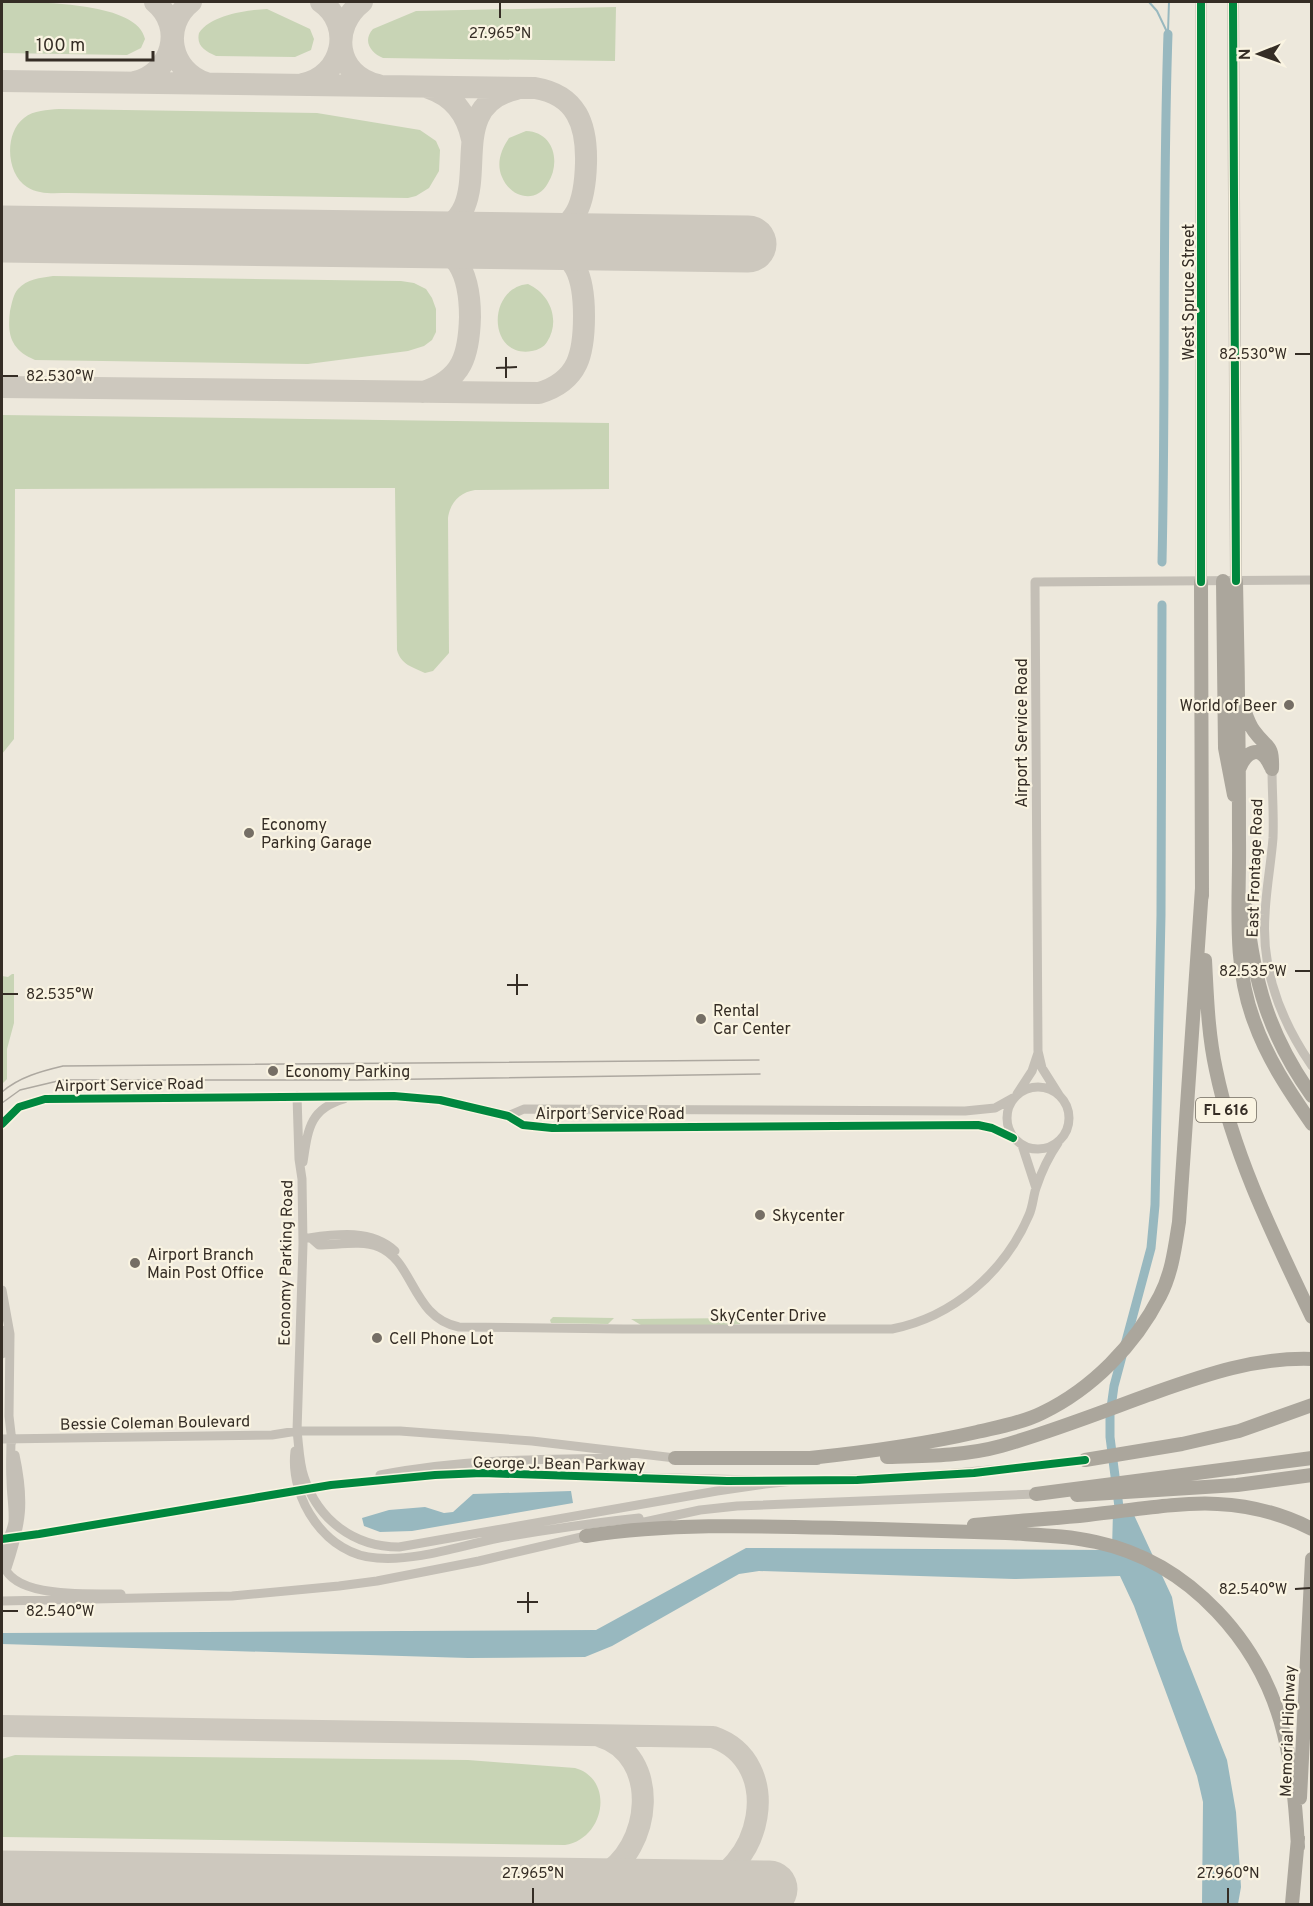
<svg xmlns="http://www.w3.org/2000/svg" width="1313" height="1906" viewBox="0 0 1313 1906" font-family="Overpass,sans-serif">
<style>
.green{fill:#c8d4b5}
.water{fill:#98b8bf}
.lines{fill:none;stroke-linecap:round;stroke-linejoin:round}
.stream{stroke:#98b8bf;stroke-width:2}
.canal{stroke:#98b8bf;stroke-width:9}
.taxiway{stroke:#cdc8be;stroke-width:22}
.runway{stroke:#cdc8be;stroke-width:57}
.minor{stroke:#c4bfb6;stroke-width:9}
.major{stroke:#b3aea5;stroke-width:12}
.highway{stroke:#aba69c;stroke-width:14}
.tram{stroke:#ada8a0;stroke-width:1.5}
.minor-bridge{stroke:#c4bfb6;stroke-width:9}
.cycleway-casing{stroke:#faf4e2;stroke-width:11}
.cycleway{stroke:#00873e;stroke-width:8}
.ticks{fill:none;stroke:#352d25;stroke-width:2}
.poi-dot{fill:#756e65;stroke:#faf4e2;stroke-width:2}
.labels{text-anchor:middle;stroke-width:4.5;stroke-linejoin:round;paint-order:stroke}
.shield{fill:#faf4e2;stroke:#70695e;stroke-width:1.5}
.shield-label{font-size:15px;font-weight:bold;fill:#352d25}
.street-label{font-size:16px;fill:#352d25;stroke:#faf4e2}
.poi-label{font-size:16px;fill:#352d25;stroke:#faf4e2;text-anchor:start}
.ticks-label{font-size:15px;text-anchor:middle;fill:#352d25;stroke:#faf4e2;stroke-width:4.5;stroke-linejoin:round;paint-order:stroke}
</style>
<rect width="100%" height="100%" fill="#ede8dc"/>
<!-- green -->
<path class="green" d="M2,2C33,2 138,1 145,39L141,48L127,55L2,53Z
M616,7L615,61L383,58C371,53 362,41 373,29L416,11Z
M267,9L310,29L314,39L311,50L295,57L216,56C205,51 196,46 199,33C211,15 247,10 267,9Z
M59,109L317,113L420,130L436,141L440,150L439,171L429,188L416,196L408,198L68,193C55,193 39,195 27,187C6,174 4,133 24,118C34,110 47,110 59,109Z
M526,131C554,132 561,162 548,183C536,205 510,197 502,177C496,163 501,150 509,138Z
M53,276L401,281L414,283L426,289L432,298L436,309V332L432,340L424,346L408,351L308,364L35,360C11,350 7,335 10,311C12,303 13,295 18,289C27,279 40,278 53,276Z
M528,284C550,294 561,320 547,342C544,347 538,350 532,351C488,359 486,288 528,284Z
M2,415L609,423V489L475,490C460,492 450,503 448,518L449,653L433,671L425,673C413,667 401,665 397,650L395,488L15,489L14,739L2,754Z
M12,974H14V1023L7,1049V1079L2,1084V976L8,977Z
M553,1317L614,1318L608,1324L551,1323L550,1320Z
M740,1318V1324L729,1325H641L631,1319Z
M15,1755L468,1760L575,1768C615,1779 605,1839 565,1845L4,1837H2V1759Z"/>
<!-- water -->
<path class="water" d="M571,1491L573,1503L412,1531L380,1532L364,1526L362,1518L389,1510L425,1507L444,1513L453,1512L473,1494Z
M1113,1511L1134,1515L1172,1597L1178,1631L1183,1649L1227,1760L1236,1812L1241,1887L1238,1904H1202L1203,1802L1197,1776L1134,1606L1120,1576L1014,1579L759,1571L739,1574L612,1646L585,1657L468,1658L2,1644V1633L596,1630L746,1548L1112,1550Z"/>
<g class="lines">
<!-- stream -->
<path class="stream" d="M1149,2L1157,11L1168,34
M1168,32L1169,2"/>
<!-- canal -->
<path class="canal" d="M1162,562C1166,386 1162,210 1168,34
M1120,1515L1110,1437V1415L1114,1386L1151,1248L1155,1205L1161,915L1162,605"/>
<!-- taxiway -->
<path class="taxiway" d="M191,2C161,26 170,71 206,83
M362,2C330,27 335,75 378,85
M2,81L535,88C577,95 587,125 586,163C585,202 578,228 537,241
M135,82C172,73 185,27 155,2
M303,84C343,76 354,25 321,2
M429,88C453,96 467,114 472,139
M337,236C363,237 403,241 428,235C510,214 432,109 516,89
M411,241C459,242 470,276 470,317C469,354 463,380 423,392
M2,387L539,393C579,381 584,353 584,316C584,278 577,251 537,241
M2,1726L713,1737C786,1762 763,1875 692,1888
M487,1885C518,1885 574,1890 601,1876C652,1850 662,1755 599,1736"/>
<!-- runway -->
<path class="runway" d="M2,234L748,244
M2,1879L769,1889"/>
<!-- minor -->
<path class="minor" d="M1272,769C1272,792 1274,815 1273,838C1271,864 1266,889 1265,915C1261,971 1281,1021 1312,1066
M1007 1118a31 31 0 1 1 62 0a31 31 0 1 1-62 0Z
M1017,1094L1032,1071L1038,1053
M1059,1095L1042,1068L1038,1051L1035,582L1312,580
M297,1096L299,1159L302,1179L303,1244L297,1431C299,1446 299,1462 304,1477C318,1520 354,1547 399,1547L717,1491L765,1484L803,1480
M508,1116L524,1109L965,1111L995,1108L1013,1098
M2,1124L19,1107L45,1099L394,1096L440,1100L508,1116L523,1125L552,1128L978,1125L992,1128L1013,1138
M1022,1145L1036,1188
M303,1162C308,1130 309,1109 344,1099
M308,1238C337,1234 371,1229 395,1251
M311,1238L319,1245C337,1245 362,1240 379,1247C414,1261 412,1318 459,1327L623,1329H892C953,1317 1005,1272 1029,1215C1033,1206 1033,1197 1036,1188C1041,1173 1049,1156 1058,1143
M2,1290L10,1334L9,1416L12,1442
M2,1354L5,1330
M11,1438C11,1452 10,1466 11,1480C11,1494 14,1508 13,1522C11,1535 1,1549 3,1562C10,1600 92,1593 121,1594
M2,1439L272,1435L297,1431H400L532,1441L675,1458
M295,1451C289,1499 327,1556 377,1558C418,1561 459,1546 499,1538C545,1530 592,1523 639,1518
M380,1475C462,1459 544,1459 626,1458
M798,1480C894,1480 989,1471 1085,1460
M331,1485L435,1475L482,1473L754,1480
M626,1526L700,1510L737,1506L1036,1494
M39,1534L278,1494
M7,1568C22,1523 25,1502 15,1455
M2,1601L232,1596L339,1586L377,1581L479,1561L590,1535"/>
<!-- major -->
<path class="major" d="M1233,2L1236,581
M1201,582V2"/>
<!-- highway -->
<path class="highway" d="M1223,581L1225,748L1234,795
M1236,581C1238,667 1239,754 1239,840C1240,900 1232,963 1254,1021C1267,1058 1289,1091 1312,1124
M1201,582L1202,896
M1242,704C1246,714 1248,723 1254,731C1267,749 1273,743 1272,769
M1239,769C1247,750 1261,744 1271,767
M1246,908C1254,982 1268,1034 1312,1096
M1205,960C1207,997 1208,1034 1216,1070C1234,1157 1274,1237 1312,1317
M887,1457C925,1456 965,1456 1001,1446C1051,1432 1099,1413 1148,1395C1202,1376 1253,1357 1312,1359
M675,1458H817
M810,1458C867,1452 921,1445 977,1432C998,1427 1022,1423 1042,1413C1092,1389 1135,1345 1160,1296C1172,1273 1175,1247 1179,1222L1202,888
M1085,1460L1182,1444L1239,1431L1312,1405
M1036,1494L1312,1458
M1077,1495L1237,1485L1312,1475
M974,1525C1012,1521 1050,1519 1088,1515C1170,1506 1234,1489 1312,1529
M586,1536C683,1521 781,1527 878,1529C921,1530 963,1532 1006,1533C1036,1535 1066,1535 1096,1542C1190,1562 1262,1643 1284,1734C1293,1770 1296,1810 1298,1847
M1300,1798L1312,1559
M1292,1904L1298,1838"/>
<!-- tram -->
<path class="tram" d="M2,1092C19,1077 42,1071 63,1066L759,1060
M2,1103L20,1090L62,1080H357L760,1074"/>
<!-- minor-bridge -->
<path class="minor-bridge" d="M278,1494L331,1485
M2,1539L39,1534"/>
<!-- cycleway casing -->
<g class="cycleway-casing">
<path id="cycleway" d="M1233,2L1236,581
M1201,582V2
M2,1124L19,1107L45,1099L394,1096L440,1100L508,1116L523,1125L552,1128L978,1125L992,1128L1013,1138
M2,1539L39,1534L331,1485L435,1475L482,1473L727,1481L857,1480L974,1473L1085,1460"/>
</g>
<!-- cycleway -->
<use href="#cycleway" class="cycleway"/>
</g>
<!-- ticks -->
<path class="ticks" d="M500,3V18M1295,354H1310M506,357V378M496,368L517,367M3,376H18M1295,971H1310M517,974V995M507,985H528M3,994H18M1295,1589L1310,1588M528,1592V1613M517,1602H538M3,1611H18M533,1888V1903M1228,1888V1903"/>
<!-- markers -->
<g class="poi-dot">
<circle cx="1289" cy="705" r="6"/>
<circle cx="249" cy="833" r="6"/>
<circle cx="701" cy="1019" r="6"/>
<circle cx="273" cy="1071" r="6"/>
<circle cx="760" cy="1215" r="6"/>
<circle cx="135" cy="1263" r="6"/>
<circle cx="377" cy="1338" r="6"/>
</g>
<g class="labels">
<!-- shield labels -->
<rect class="shield" x="1196" y="1098" width="60" height="24" rx="4.5"/>
<g class="shield-label">
<text x="1226" y="1115">FL 616</text>
</g>
<!-- street labels -->
<g class="street-label">
<text transform="translate(1188 292) rotate(-90)" y="6">West Spruce Street</text>
<text transform="translate(1021 733) rotate(-90)" y="6">Airport Service Road</text>
<text transform="translate(1254 868) rotate(-88)" y="6">East Frontage Road</text>
<text transform="translate(129 1084) rotate(-1)" y="6">Airport Service Road</text>
<text x="610" y="1119">Airport Service Road</text>
<text transform="translate(285 1263) rotate(-89)" y="6">Economy Parking Road</text>
<text x="768" y="1321">SkyCenter Drive</text>
<text transform="translate(155 1422) rotate(-1)" y="6">Bessie Coleman Boulevard</text>
<text transform="translate(559 1463) rotate(1)" y="6">George J. Bean Parkway</text>
<text transform="translate(1287 1731) rotate(-88)" y="6">Memorial Highway</text>
</g>
<!-- poi labels -->
<g class="poi-label">
<text x="1277" y="711" text-anchor="end">World of Beer</text>
<text x="261" y="830">Economy<tspan x="261" dy="18">Parking Garage</tspan></text>
<text x="713" y="1016">Rental<tspan x="713" dy="18">Car Center</tspan></text>
<text x="285" y="1077">Economy Parking</text>
<text x="772" y="1221">Skycenter</text>
<text x="147" y="1260">Airport Branch<tspan x="147" dy="18">Main Post Office</tspan></text>
<text x="389" y="1344">Cell Phone Lot</text>
</g>
</g>
<g class="ticks-label">
<text x="500" y="38">27.965°N</text>
<text x="1253" y="359">82.530°W</text>
<text x="60" y="381">82.530°W</text>
<text x="1253" y="976">82.535°W</text>
<text x="60" y="999">82.535°W</text>
<text x="1253" y="1594">82.540°W</text>
<text x="60" y="1616">82.540°W</text>
<text x="533" y="1878">27.965°N</text>
<text x="1228" y="1878">27.960°N</text>
</g>
<!-- border -->
<rect width="1313" height="1906" fill="none" stroke="#352d25" stroke-width="6"/>
<!-- north arrow -->
<g transform="translate(1259 54) rotate(269)" stroke="#faf4e2" stroke-width="4.5" paint-order="stroke">
<path d="M0-4.5L10 22L0 15L-10 22Z" fill="#352d25"/>
<text y="-9" font-size="16" font-weight="bold" text-anchor="middle" fill="#352d25">N</text>
</g>
<!-- scale -->
<path d="M27 51v9h126v-9" fill="none" stroke="#352d25" stroke-width="3"/>
<text x="36" y="51" font-size="18" fill="#352d25" stroke="#faf4e2" stroke-width="4.5" paint-order="stroke">100 m</text>
</svg>
